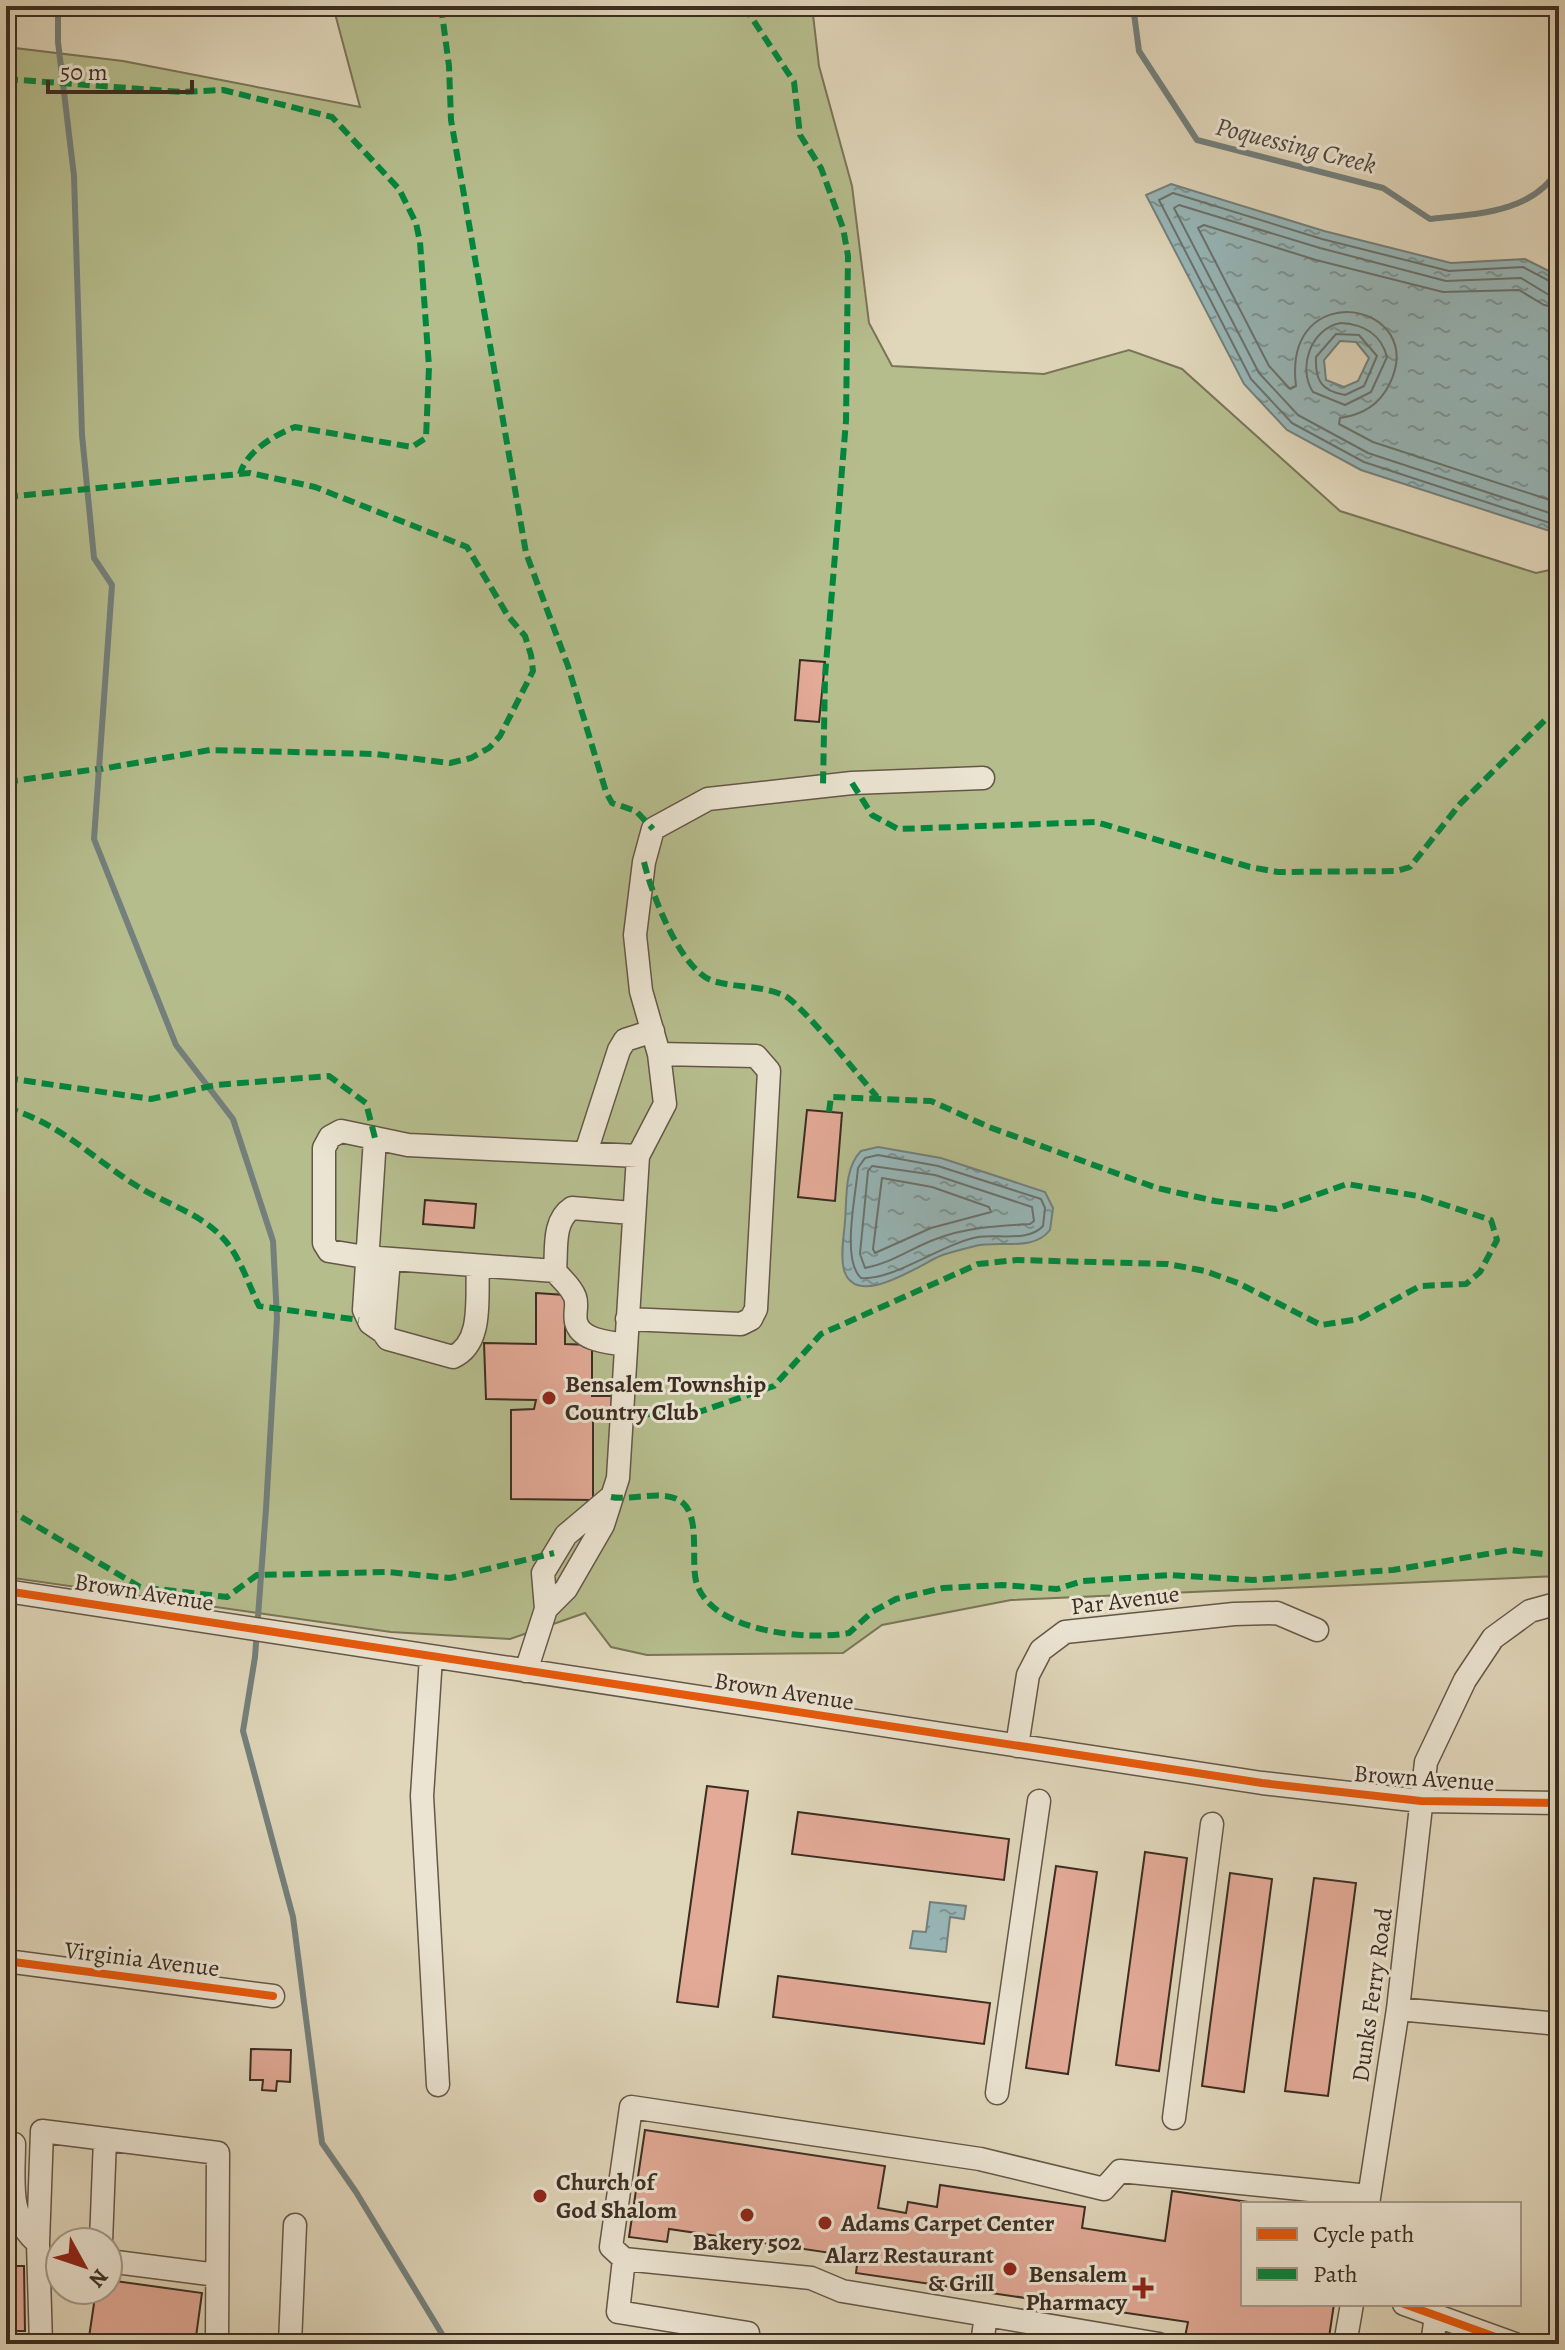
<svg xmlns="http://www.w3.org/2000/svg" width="1565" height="2350" viewBox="0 0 1565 2350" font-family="Alegreya,serif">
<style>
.grass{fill:#b6bd8d;stroke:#797558;stroke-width:2}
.water{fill:url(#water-ripples);stroke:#73807d;stroke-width:2;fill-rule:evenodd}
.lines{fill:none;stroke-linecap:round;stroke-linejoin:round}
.shore{stroke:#6a726e;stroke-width:2}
.stream{stroke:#73807d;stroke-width:6}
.building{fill:#e3aa97;stroke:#3c2d22;stroke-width:2}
.minor-casing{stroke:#655748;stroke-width:25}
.minor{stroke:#ebe4d2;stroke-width:22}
.quiet{stroke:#00873e;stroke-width:6;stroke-dasharray:12 6;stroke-linecap:butt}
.cycleway-casing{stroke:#ebe4d2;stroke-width:13}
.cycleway{stroke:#e8590c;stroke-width:8}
.poi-dot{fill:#8f2418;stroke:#ebe4d2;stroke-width:3}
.labels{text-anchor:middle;stroke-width:6;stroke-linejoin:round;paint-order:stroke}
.poi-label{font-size:24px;font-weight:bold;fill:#3c2d22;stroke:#ebe4d2;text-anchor:start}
.street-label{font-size:24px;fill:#3c2d22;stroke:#ebe4d2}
.water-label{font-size:26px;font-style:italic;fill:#4e4940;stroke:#ebe4d2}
</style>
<defs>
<pattern id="water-ripples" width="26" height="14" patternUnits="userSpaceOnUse" patternTransform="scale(2)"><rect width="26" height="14" fill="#97b7b9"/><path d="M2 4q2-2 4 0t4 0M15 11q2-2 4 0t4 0" fill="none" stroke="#7c9596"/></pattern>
</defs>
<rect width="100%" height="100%" fill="#e0d6ba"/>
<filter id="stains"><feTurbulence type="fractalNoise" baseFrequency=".0025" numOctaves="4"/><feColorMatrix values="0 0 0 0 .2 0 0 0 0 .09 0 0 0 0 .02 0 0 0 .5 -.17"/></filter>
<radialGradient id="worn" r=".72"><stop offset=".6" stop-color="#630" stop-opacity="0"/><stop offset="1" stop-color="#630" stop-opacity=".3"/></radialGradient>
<!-- grass -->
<path class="grass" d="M333,6H812L819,66L852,186L869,323L892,366L1044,374L1129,350L1182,369L1340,511L1536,573L1559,568V1576L1011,1600L882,1625L843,1653L647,1655L611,1647L585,1613L510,1639L391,1632L6,1577V47L123,61L360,107Z"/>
<!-- water -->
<path class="water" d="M1171,184L1324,231L1451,263L1525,259L1553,273L1559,284V534L1361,470L1287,430L1244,384L1146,195ZM1340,341L1356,342L1369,358L1358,381L1344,387L1326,380L1324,360Z
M878,1147L941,1158L1045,1192L1053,1208L1050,1230C1033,1252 1000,1240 975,1246C964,1249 951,1252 940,1256C919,1265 856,1310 844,1270C840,1254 844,1237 845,1221C847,1199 844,1168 861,1151Z
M930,1902L966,1906L964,1919L950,1917L946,1952L910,1948L913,1931L926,1932Z"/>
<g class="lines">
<!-- shore -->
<path class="shore" d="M1559,286L1523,267L1449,271L1322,239L1173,193L1159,200L1251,379L1292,423L1364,462L1559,526
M1559,296L1549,295L1521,278L1446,281L1320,248L1179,205L1174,208L1259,373L1298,415L1368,453L1559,516
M1559,308L1544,305L1519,290L1443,292L1316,260L1204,225L1198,228L1269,366L1290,389L1296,386C1282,274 1431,302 1389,385C1379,405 1362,415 1340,418L1339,424L1373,442L1559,503
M1341,323C1363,324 1381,334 1387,357L1371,392L1345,405L1313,392C1297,368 1311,328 1341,323Z
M1336,334L1359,335L1377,356L1364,386L1345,395C1321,391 1315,380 1316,357Z
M878,1155L938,1166L1041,1199L1045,1208L1043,1226C1029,1242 997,1234 978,1237C941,1244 893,1281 861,1278C841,1260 856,1195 858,1168L865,1158Z
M872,1166L935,1175L1032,1207L1034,1221L1030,1224C998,1226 967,1227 936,1239C911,1248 892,1263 865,1268L860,1254L868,1171Z
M882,1178L932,1187L989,1207L991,1212L931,1228L875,1253L873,1249Z"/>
<!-- stream -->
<path class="stream" d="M58,6V42L74,176L82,435L94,558L112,585L94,839L176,1045L233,1119L273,1241L277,1318L266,1509L255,1657L243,1731L293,1917L322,2143L356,2192L448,2344
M1133,6L1139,51L1197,140L1383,188L1430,219C1476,214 1534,213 1559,168"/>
</g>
<!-- building -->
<path class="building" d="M800,660L825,662L819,722L795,720Z
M807,1110L842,1113L835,1201L798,1197Z
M425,1200L476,1204L474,1228L423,1224Z
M536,1293L565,1295V1344L592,1345V1396H612L611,1413H593V1500L511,1499V1410L534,1409L536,1400L486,1399L484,1343L536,1344Z
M707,1786L748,1791L718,2007L677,2002Z
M798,1812L1009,1839L1004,1880L792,1854Z
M1145,1852L1187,1858L1159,2071L1116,2065Z
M1056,1866L1097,1872L1068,2074L1026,2068Z
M1230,1873L1272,1879L1244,2092L1202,2086Z
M1314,1878L1356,1883L1328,2096L1285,2091Z
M778,1976L990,2003L984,2044L773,2017Z
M251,2049L291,2050L290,2082L277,2081L276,2091L262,2090L263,2080H250Z
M645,2130L885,2166L878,2208L906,2213L908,2202L937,2207L940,2185L1085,2207L1082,2228L1165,2241L1172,2191L1262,2204H1243V2304H1334L1328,2344H1230L1185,2337L1188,2322L856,2273L858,2257L669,2229L667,2242L629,2237Z
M6,2266H24L25,2331H6Z
M108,2280L202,2293L195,2344H88L96,2290H108Z"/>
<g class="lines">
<!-- minor casing -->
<g class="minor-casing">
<path id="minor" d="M375,1138L364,1310L370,1323L383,1332
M586,1152L619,1050L625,1040L653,1031
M389,1259L383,1332L388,1339L453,1357C484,1343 476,1297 478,1266
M555,1271L365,1257L329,1251L324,1243V1148L330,1137L341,1131L408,1145L638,1156
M627,1319L741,1324L751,1319L756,1309L769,1071L756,1056L659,1054
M625,1345C609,1342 581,1341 576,1322C574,1313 578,1305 575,1297C571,1286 562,1280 555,1271C557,1250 552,1221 572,1208L632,1213
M6,1591L1262,1783L1421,1801L1559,1803
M546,1609L566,1589L603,1525L618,1478L638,1156L665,1104L659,1054L641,991L635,935L644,862L653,829L708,799L852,783L983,778
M431,1657L422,1796L438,2085
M526,1671L546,1609L543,1573L566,1535L611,1497
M1017,1746L1028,1675L1041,1650L1065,1632L1234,1614L1277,1613L1317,1630
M6,1961L273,1996
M1398,2009L1559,2024
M997,2093L1039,1801
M1174,2118L1212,1824
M6,2144H14C14,2180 7,2218 38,2243
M1368,2204L1398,2009L1426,1762L1465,1680L1493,1638L1530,1611L1559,1603
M101,2242L105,2139
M624,2259L611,2247L631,2107L980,2159L1104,2189L1120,2171L1369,2196
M108,2261L217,2275
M1404,2304L1515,2344
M41,2344L38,2243L42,2131L218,2153L217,2344
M290,2344L295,2225
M747,2344L748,2333L618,2312L624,2259L811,2278L842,2291L986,2315
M982,2344L986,2315L1159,2344
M1345,2344L1352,2304
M1432,2344L1436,2316"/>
</g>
<!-- minor -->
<use href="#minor" class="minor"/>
<!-- quiet -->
<path class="quiet" d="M441,6L449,66L451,120L526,553L568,666L606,792L612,803L636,811L653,829
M744,6L794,82L800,135L821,168L843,228L848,256L846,421L825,676L823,786
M6,79L182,92L223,90L332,117L399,189L416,223L420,242L429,367L426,438L412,447L295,427C274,435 246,452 240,474
M6,497L250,473L315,487L467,547L508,616L525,636L531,655L533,671L500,736L489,748L471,758L450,763L376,754L210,750L101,769
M6,782L97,769
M852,783L872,815L898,829L1096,822L1250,867L1278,872L1397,871L1410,867L1460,804L1546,719L1559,712
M644,862C651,892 680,970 713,981C736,988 762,985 785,996C801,1004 861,1078 877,1097
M6,1078L151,1099L216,1085L329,1076L366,1103L375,1138
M6,1108C59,1122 92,1158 137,1186C164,1203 199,1213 221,1236C239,1254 248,1283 259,1306L359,1320
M623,1416L702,1411L774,1386L821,1334L978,1264L1017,1260L1168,1264L1205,1271L1238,1283L1321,1325L1359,1319L1420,1286L1466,1284L1480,1272L1497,1240L1491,1220L1418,1196L1347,1184L1276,1209L1215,1201L1157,1188L989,1127L931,1101L831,1097L829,1112
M611,1497C632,1501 667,1488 683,1503C700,1518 691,1560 696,1581C709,1632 807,1641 849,1633L872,1612L896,1599L943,1588L1002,1585L1057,1589L1083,1581L1170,1575L1253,1580L1393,1570L1510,1550L1559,1556
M6,1508L140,1587L227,1597L257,1575L387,1572L450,1578L554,1553"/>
<!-- cycleway casing -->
<g class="cycleway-casing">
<path id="cycleway" d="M6,1591L1262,1783L1421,1801L1559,1803
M6,1961L273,1996
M1404,2304L1515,2344"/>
</g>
<!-- cycleway -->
<use href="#cycleway" class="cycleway"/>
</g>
<!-- markers -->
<g class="poi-dot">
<circle cx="549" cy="1398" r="8"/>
<circle cx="540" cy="2196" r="8"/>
<circle cx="747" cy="2215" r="8"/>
<circle cx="825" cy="2223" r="8"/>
<circle cx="1010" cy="2269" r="8"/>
<path d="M1139 2276h8v8h8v8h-8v8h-8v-8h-8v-8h8z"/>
</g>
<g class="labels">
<!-- poi labels -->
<g class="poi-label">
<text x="565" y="1392">Bensalem Township<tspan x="565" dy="28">Country Club</tspan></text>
<text x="556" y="2190">Church of<tspan x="556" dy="28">God Shalom</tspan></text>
<text x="841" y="2231">Adams Carpet Center</text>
<text x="747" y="2250" text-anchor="middle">Bakery 502</text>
<text x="994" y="2263" text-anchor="end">Alarz Restaurant<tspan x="994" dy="28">&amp; Grill</tspan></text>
<text x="1127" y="2282" text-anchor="end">Bensalem<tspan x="1127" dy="28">Pharmacy</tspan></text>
</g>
<!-- street labels -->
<g class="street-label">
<text transform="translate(144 1592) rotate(9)" y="8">Brown Avenue</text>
<text transform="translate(1125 1600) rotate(-7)" y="8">Par Avenue</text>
<text transform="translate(784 1691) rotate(9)" y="8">Brown Avenue</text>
<text transform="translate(1424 1778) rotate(4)" y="8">Brown Avenue</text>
<text transform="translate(142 1959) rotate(7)" y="8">Virginia Avenue</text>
<text transform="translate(1372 1995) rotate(-82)" y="8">Dunks Ferry Road</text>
</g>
<!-- water labels -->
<g class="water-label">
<text transform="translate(1296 145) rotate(14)" y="9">Poquessing Creek</text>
</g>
</g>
<!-- margin -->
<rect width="1565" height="2350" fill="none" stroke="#e0d6ba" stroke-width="32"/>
<rect x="8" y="8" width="1549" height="2334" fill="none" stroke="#3c2d22" stroke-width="4"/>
<rect x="16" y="16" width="1533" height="2318" fill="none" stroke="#3c2d22" stroke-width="2"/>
<!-- legend -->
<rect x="1241" y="2202" width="280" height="104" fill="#ebe4d2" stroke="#a59b8c" stroke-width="2"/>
<rect x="1257" y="2228" width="40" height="12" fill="#e8590c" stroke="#a59b8c" stroke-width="2"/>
<text x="1313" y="2242" font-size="24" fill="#3c2d22">Cycle path</text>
<rect x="1257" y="2268" width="40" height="12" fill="#00873e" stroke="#a59b8c" stroke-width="2"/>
<text x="1313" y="2282" font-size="24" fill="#3c2d22">Path</text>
<!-- north arrow -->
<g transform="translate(84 2266) rotate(130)"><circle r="38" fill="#ebe4d2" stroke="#a59b8c" stroke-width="2"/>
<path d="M0-6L14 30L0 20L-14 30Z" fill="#8f2418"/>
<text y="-12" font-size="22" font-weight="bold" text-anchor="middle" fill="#3c2d22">N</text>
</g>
<!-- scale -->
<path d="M48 80v12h144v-12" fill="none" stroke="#3c2d22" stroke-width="4"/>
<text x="60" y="80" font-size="24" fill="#3c2d22" stroke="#ebe4d2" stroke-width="6" paint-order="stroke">50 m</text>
<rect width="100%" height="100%" filter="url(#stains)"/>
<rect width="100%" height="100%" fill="url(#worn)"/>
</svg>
